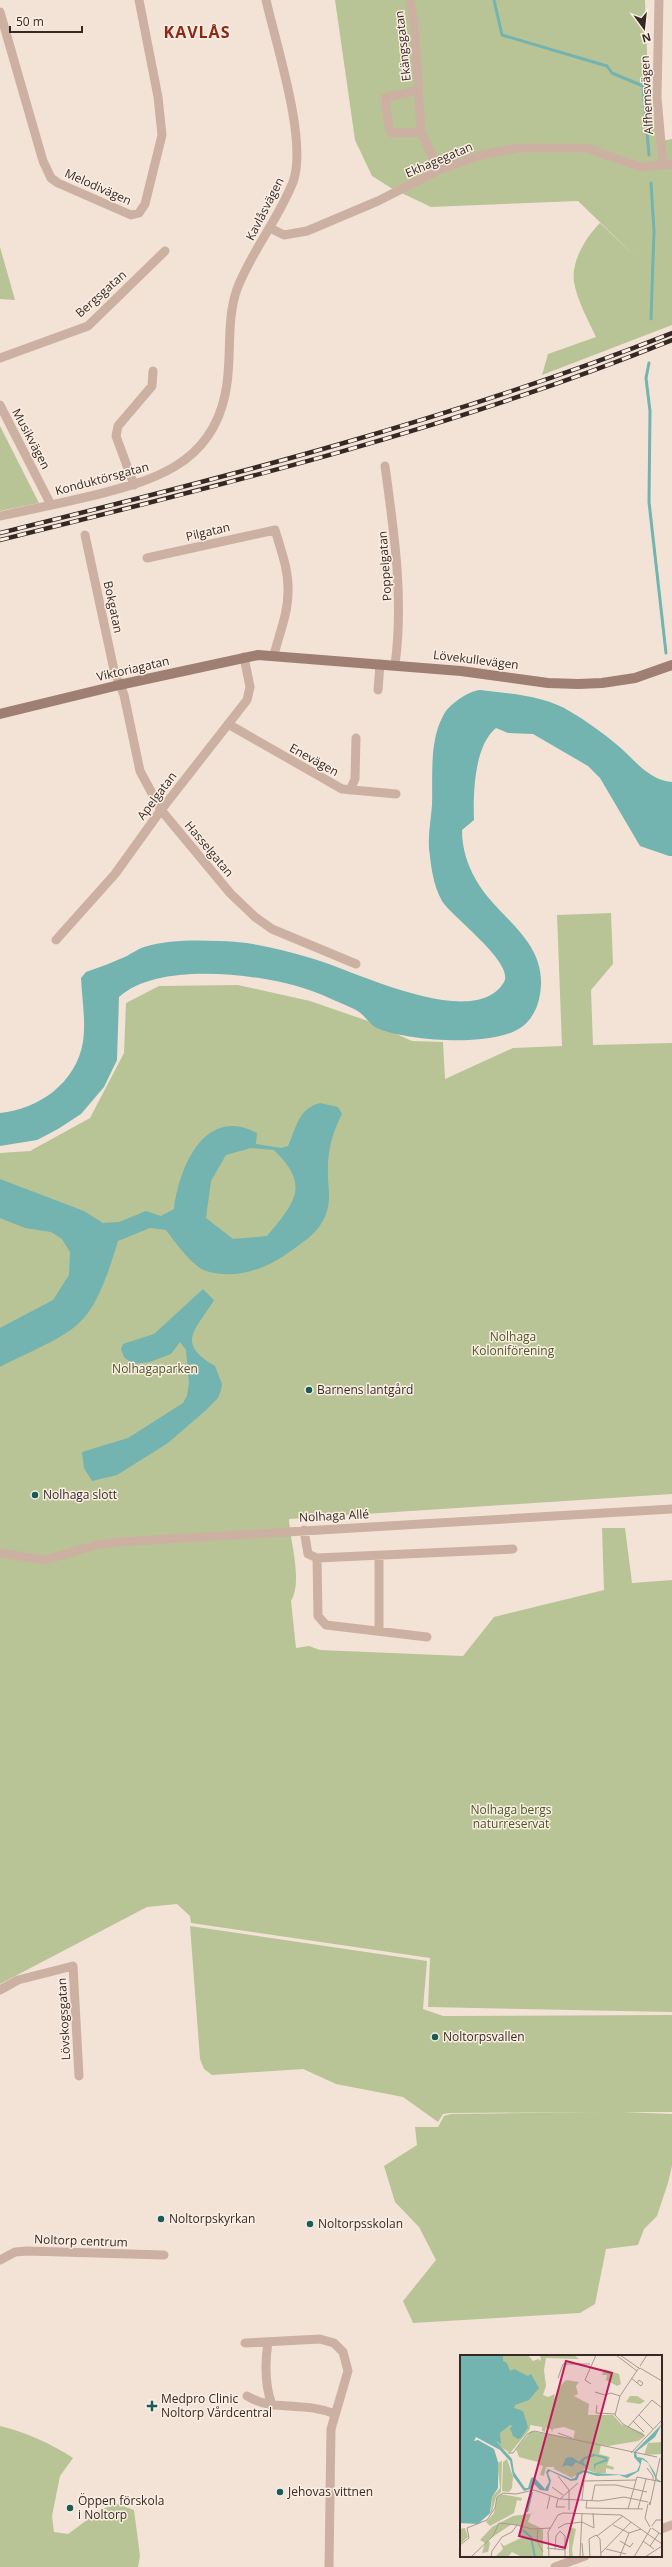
<svg xmlns="http://www.w3.org/2000/svg" width="672" height="2567" viewBox="0 0 672 2567" font-family="'Open Sans',sans-serif">
<style>
.green{fill:#b9c496}
.water{fill:#73b3b0;fill-rule:evenodd}
.lines{fill:none;stroke-linecap:round;stroke-linejoin:round}
.stream{stroke:#73b3b0;stroke-width:3}
.street{stroke:#ccb1a2;stroke-width:9}
.secondary{stroke:#a07f73;stroke-width:10}
.rail-casing{stroke:#362925;stroke-width:4.5}
.rail{stroke:#fbeee3;stroke-width:3;stroke-dasharray:9;stroke-linecap:butt}
.poi-dot{fill:#175c59;stroke:#fbeee3;stroke-width:1.5}
.labels{text-anchor:middle;stroke-width:3;stroke-linejoin:round;paint-order:stroke}
.street-label{font-size:12px;fill:#362925;stroke:#fbeee3}
.park-label{font-size:12px;fill:#4a5726;stroke:#fbeee3}
.poi-label{font-size:12px;fill:#362925;stroke:#fbeee3;text-anchor:start}
.district-label{font-size:16px;font-weight:bold;letter-spacing:1px;fill:#8d2716;stroke:#fbeee3}
.inset-river{fill:none;stroke:#73b3b0;stroke-width:2}
.inset-road{fill:none;stroke:#a79990;stroke-width:1}
.view{fill:#c2185b;fill-opacity:0.15;stroke:#c2185b;stroke-width:2}
.inset-edge{fill:none;stroke:#362925;stroke-width:2}
</style>
<rect width="100%" height="100%" fill="#f3e3d7"/>
<!-- green -->
<path class="green" d="M335,0H645L649,103L662,141L672,139V325L542,375L548,354L596,337C588,320 577,300 574,282C571,261 586,237 600,223L638,259L578,201L431,207L391,188L372,176L355,140Z
M0,247L15,300L0,299Z
M0,426L39,503L0,511Z
M611,913L613,964L591,990L593,1045L672,1043V1494L289,1519C290,1542 303,1581 291,1601L296,1648L309,1646L320,1650L463,1656L494,1617L604,1590L602,1528H625L632,1583L672,1580V2012L428,2007L430,1958L191,1923L190,1916L177,1904L147,1907L0,1984V1153L30,1151L90,1118L124,1053L126,1003L159,986L238,985L310,1001L368,1021L412,1041L443,1042L445,1079L513,1048L562,1046L557,915Z
M190,1926L427,1961L423,2009L443,2016L672,2015V2112H623L672,2114V2166L668,2183L657,2216L644,2229L638,2245L606,2249L595,2304L580,2313L413,2323L403,2301L436,2260L419,2227L395,2202L384,2166L417,2145L415,2127H438L444,2116L451,2114L606,2112L450,2113L443,2114L438,2122L403,2097L336,2084L303,2069L212,2075L204,2069L200,2059Z
M0,2426C25,2432 52,2444 73,2458L60,2476L52,2516L54,2532L68,2534L102,2509L117,2504L134,2510L140,2556L138,2567H0Z"/>
<!-- water -->
<path class="water" d="M480,690C510,694 544,695 571,712C586,721 602,732 616,744C634,758 647,780 672,782V856H669L640,846L600,778L588,766L533,734L508,733L496,728C474,746 473,794 474,820L462,830C462,848 467,864 476,880C496,916 543,938 541,985C540,1001 536,1015 523,1026C496,1048 410,1041 379,1029C370,1026 364,1013 354,1009C340,1003 326,996 312,991C265,974 159,960 119,997L117,1060L104,1087L81,1114L58,1129L37,1140L0,1146V1113C39,1109 76,1083 83,1042C86,1021 82,999 81,978L86,972C100,967 114,962 127,956C132,953 138,949 144,947C167,940 194,940 218,941C250,941 283,950 314,959C355,971 475,1032 504,982C515,963 453,918 442,901C433,885 431,866 429,848C428,834 431,819 432,805C433,777 429,742 443,716C448,705 468,691 480,690Z
M320,1103L338,1107L342,1114C332,1133 327,1153 328,1175C328,1188 331,1198 327,1211C322,1227 312,1236 299,1245C272,1266 242,1281 206,1271C193,1267 175,1242 166,1230L150,1228L118,1241C110,1266 99,1306 78,1324C59,1341 24,1354 0,1367V1328L53,1300L69,1275L70,1252L62,1239L51,1232L25,1228L0,1218V1179L84,1211L103,1223L119,1222L146,1211L161,1216L174,1209C179,1167 205,1105 257,1133L256,1144L281,1148L288,1146C297,1126 298,1109 320,1103ZM251,1148L274,1150C310,1185 296,1202 267,1236L233,1239L206,1218L211,1181L226,1155Z
M203,1289L214,1300C197,1329 174,1343 215,1366L222,1384L221,1390L218,1398L205,1411L168,1443L117,1475L92,1481L84,1468L82,1452L128,1438L183,1403L187,1396L189,1383L186,1350L180,1342L171,1354L150,1362L132,1364L124,1357L121,1349L123,1344L154,1334Z"/>
<g class="lines">
<!-- stream -->
<path class="stream" d="M494,0L502,35L607,66L612,73L643,86L649,155
M651,319L654,231L651,183
M649,363L646,378L650,411L649,502L666,653"/>
<!-- street -->
<path class="street" d="M410,0L415,30L421,132L439,170
M659,0L657,98L663,165
M0,12L43,161L51,178L58,183L131,215L139,213L145,204L162,135L158,97L139,0
M419,90L385,98L389,128L392,133L421,132
M270,228L284,235L307,231L378,201L439,170L482,155L517,148H586L641,167L672,164
M0,358L88,326L165,251
M0,405L51,505
M385,466C394,532 404,598 395,665
M134,485L116,436L118,426L152,386L153,371
M0,516C30,510 61,503 91,496C151,481 210,466 225,395C233,360 225,324 237,289C251,252 278,220 293,182C308,142 276,44 266,0
M85,535L114,670L124,695L140,771L161,810L230,893L255,917L272,929L356,964
M147,558L275,530C281,550 289,571 288,592C288,614 279,634 274,655
M378,690L380,664
M228,724L342,789L396,794
M350,790L355,779L356,738
M56,940L115,874L161,810L247,700L250,687L244,657
M304,1530L308,1554L317,1558L513,1549
M0,1553L45,1560L97,1545L118,1542L672,1509
M317,1558L318,1616L326,1625L427,1637
M379,1631V1556
M0,1990L18,1980L73,1966L79,2076
M0,2260L15,2252L27,2251L164,2255
M268,2342C265,2362 265,2386 272,2405
M245,2343L320,2339L334,2343L343,2352L348,2371L331,2429L329,2567
M247,2396C273,2412 304,2401 335,2414
M661,2529L672,2525
M555,2567L585,2556"/>
<!-- secondary -->
<path class="secondary" d="M0,714L119,685L258,655L461,671L548,683L578,684L602,683L635,678L672,665"/>
<!-- rail casing -->
<g class="rail-casing">
<path id="rail" d="M0,533C227,477 454,419 672,333
M0,540C227,484 455,428 672,340"/>
</g>
<!-- rail -->
<use href="#rail" class="rail"/>
</g>
<!-- markers -->
<g class="poi-dot">
<circle cx="309" cy="1390" r="4"/>
<circle cx="35" cy="1495" r="4"/>
<circle cx="435" cy="2037" r="4"/>
<circle cx="161" cy="2219" r="4"/>
<circle cx="310" cy="2224" r="4"/>
<path d="M150 2400h4v4h4v4h-4v4h-4v-4h-4v-4h4z"/>
<circle cx="280" cy="2492" r="4"/>
<circle cx="70" cy="2508" r="4"/>
</g>
<g class="labels">
<!-- street labels -->
<g class="street-label">
<text transform="translate(403 46) rotate(-96)" y="4">Ekängsgatan</text>
<text transform="translate(647 95) rotate(-93)" y="4">Alfhemsvägen</text>
<text transform="translate(439 160) rotate(-23)" y="4">Ekhagegatan</text>
<text transform="translate(98 187) rotate(24)" y="4">Melodivägen</text>
<text transform="translate(265 209) rotate(-63)" y="4">Kavlåsvägen</text>
<text transform="translate(101 294) rotate(-42)" y="4">Bergsgatan</text>
<text transform="translate(31 439) rotate(62)" y="4">Musikvägen</text>
<text transform="translate(102 479) rotate(-15)" y="4">Konduktörsgatan</text>
<text transform="translate(208 532) rotate(-13)" y="4">Pilgatan</text>
<text transform="translate(385 566) rotate(-94)" y="4">Poppelgatan</text>
<text transform="translate(113 607) rotate(78)" y="4">Bokgatan</text>
<text transform="translate(476 660) rotate(7)" y="4">Lövekullevägen</text>
<text transform="translate(133 669) rotate(-13)" y="4">Viktoriagatan</text>
<text transform="translate(314 760) rotate(29)" y="4">Enevägen</text>
<text transform="translate(157 796) rotate(-53)" y="4">Apelgatan</text>
<text transform="translate(209 849) rotate(50)" y="4">Hasselgatan</text>
<text transform="translate(334 1516) rotate(-3)" y="4">Nolhaga Allé</text>
<text transform="translate(64 2019) rotate(-93)" y="4">Lövskogsgatan</text>
<text transform="translate(81 2241) rotate(2)" y="4">Noltorp centrum</text>
</g>
<!-- park labels -->
<g class="park-label">
<text x="513" y="1341">Nolhaga<tspan x="513" dy="14">Koloniförening</tspan></text>
<text x="155" y="1373">Nolhagaparken</text>
<text x="511" y="1814">Nolhaga bergs<tspan x="511" dy="14">naturreservat</tspan></text>
</g>
<!-- poi labels -->
<g class="poi-label">
<text x="317" y="1394">Barnens lantgård</text>
<text x="43" y="1499">Nolhaga slott</text>
<text x="443" y="2041">Noltorpsvallen</text>
<text x="169" y="2223">Noltorpskyrkan</text>
<text x="318" y="2228">Noltorpsskolan</text>
<text x="161" y="2403">Medpro Clinic<tspan x="161" dy="14">Noltorp Vårdcentral</tspan></text>
<text x="288" y="2496">Jehovas vittnen</text>
<text x="78" y="2505">Öppen förskola<tspan x="78" dy="14">i Noltorp</tspan></text>
</g>
<!-- district labels -->
<g class="district-label">
<text x="197" y="38">KAVLÅS</text>
</g>
</g>
<!-- overview -->
<g transform="translate(460 2355)">
<rect width="202" height="202" fill="#f3e3d7"/>
<path d="M29,0H68L73,6L78,4L81,6L80,0H114L119,4L86,3L84,15L86,31L83,40L88,42L95,39L94,44L101,30L106,25L119,27L116,31L118,39L114,41L129,49L128,60H153L161,69L183,78L184,82L178,86L148,91L141,90L139,99L150,102L147,110L154,112L153,115L146,113V118H136L124,114L112,123L94,114V112H86L84,121L80,120L83,111L78,110V107L59,102L56,94L71,76L113,84L115,76L104,72L93,74L92,78L91,74L86,73L85,77L82,76V72L70,70V74L50,98L18,76ZM144,14L159,19L161,29L157,31L146,25L147,20H142ZM170,41H177L185,46L180,49L166,47ZM202,87V99L184,100L188,88ZM47,104L53,122L52,133L49,137L42,136L43,107ZM42,106L41,137L36,142L32,157L20,166L31,156L32,142L40,133L37,108ZM41,139L62,143L61,146L57,145L54,158L30,171L26,167L34,158L37,143ZM75,158L71,159L68,167L83,174V202H62L52,197L48,202H35L43,194L40,187L44,191L61,183L62,172L52,169L28,185L30,188L28,197L22,198L25,188L20,185L32,172L53,161ZM109,172L116,174L112,194L113,202H109ZM5,173L8,182L0,189V174Z" fill="#b9c496"/>
<path d="M0,0H43V6L47,8L50,16L54,14L68,21L71,19L79,33L69,45L55,50L54,53L63,56L68,72L61,83L58,84L53,81L50,73L53,71L50,70L40,78L41,89L35,85L52,104L54,117L65,133H68L71,123L74,122L85,134L89,127L86,117L88,114L111,124L115,123L117,118L123,115L135,118L165,120L177,116L180,109L174,102V97L202,69L195,82L176,97L177,102L183,103L187,106L195,118L197,124L202,127L197,126L188,108L182,104L179,116L167,123L159,120L137,121L124,117L119,120L117,125L111,126L90,116L88,118L91,126L88,136L80,135L73,128L71,134L64,136L53,121L50,106L40,95L16,82L14,86L18,85L34,94L38,107V133L32,142L30,158L18,169L0,168ZM133,99L147,102L148,106L136,110L134,115V109L146,104L135,101L125,104L123,107L128,113L116,107L112,112L107,110L102,112L106,103L112,102L119,107L124,102Z" fill="#73b3b0"/>
<path class="inset-river" d="M67,157L72,137M63,175L71,182L75,202"/>
<path class="inset-road" d="M156,0L177,16M160,0L180,14L178,12M180,11L187,0M180,13L202,26M178,14L160,41L155,60L163,69L185,81M98,23L103,9H130M171,23L181,31L183,28L179,25L177,28M131,29L125,25L136,0M135,37L145,40L151,38L160,41M137,50L136,58L155,59M179,60L193,74M173,66L184,77M168,72L192,45L202,53M98,78L112,83M48,98H53L67,79L74,76L197,102M171,98L202,65M187,113L193,121V125M98,121L109,135V155M92,132L103,140M98,144L96,152H105M100,144L118,128M122,145L124,126L176,125M127,145L126,153L183,154M132,145L135,130H156L187,137M189,147L190,150L200,103M188,149L185,163L190,172M87,154L90,141M168,154L177,122L202,127M178,154L186,124M153,170L169,178L181,174M192,171L196,165H202M98,173L105,169L122,167L134,173L133,158M192,173L202,180M78,174L77,186L83,197M137,181L163,161M60,182L63,170M160,186L170,192L173,188M183,186L194,194M122,188L123,201M0,190L9,183L7,173L27,165L35,153L37,142L43,138L56,139L74,135L100,144L139,146L164,142L188,147M190,191L199,178M87,193L105,195M95,194L96,181L100,176L105,181V202M146,194L166,199M141,198L171,167M160,201L169,178M11,202L33,181L39,168L57,170M31,202L32,196L42,182L52,177L57,170L72,174L91,173M89,202L88,177L98,160L103,158L161,160L202,189M120,202L122,158M130,202L129,184L136,180L140,184L141,202M174,202L191,173M185,202L202,191"/>
<path class="view" d="M106,6L152,18L105,193L59,181Z"/>
<rect width="202" height="202" class="inset-edge"/>
</g>
<!-- north arrow -->
<g transform="translate(644 28) rotate(165)" stroke="#fbeee3" stroke-width="3" paint-order="stroke">
<path d="M0-3L7 15L0 10L-7 15Z" fill="#362925"/>
<text y="-6" font-size="11" font-weight="bold" text-anchor="middle" fill="#362925">N</text>
</g>
<!-- scale -->
<path d="M10 26v6h72v-6" fill="none" stroke="#362925" stroke-width="2"/>
<text x="16" y="26" font-size="12" fill="#362925" stroke="#fbeee3" stroke-width="3" paint-order="stroke">50 m</text>
</svg>
